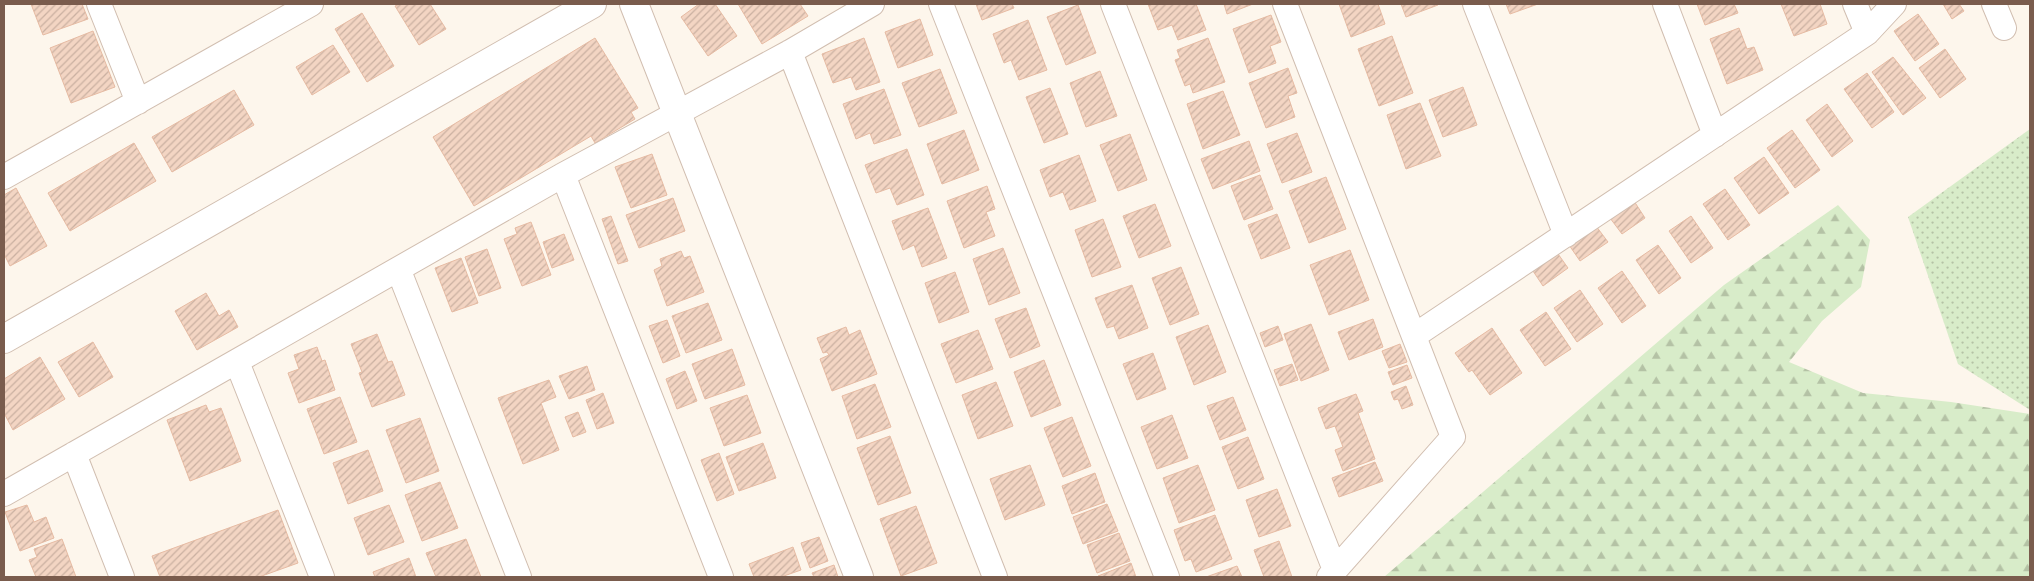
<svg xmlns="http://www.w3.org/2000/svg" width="2034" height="581" viewBox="0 0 2034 581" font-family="'Titillium Web',sans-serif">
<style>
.grass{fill:url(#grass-dots)}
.forest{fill:url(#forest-firs)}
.building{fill:url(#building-hatch);stroke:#e6bba3}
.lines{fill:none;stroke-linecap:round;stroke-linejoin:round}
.minor-casing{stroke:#d1beb0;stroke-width:26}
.tertiary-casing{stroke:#d1beb0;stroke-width:30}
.minor{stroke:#fff;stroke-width:24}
.tertiary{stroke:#fff;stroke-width:28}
</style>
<defs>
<pattern id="grass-dots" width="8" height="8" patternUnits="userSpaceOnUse" patternTransform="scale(1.25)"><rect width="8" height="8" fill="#d8ecc9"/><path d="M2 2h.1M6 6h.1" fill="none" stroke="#b4c2a5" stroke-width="1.8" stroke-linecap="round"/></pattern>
<pattern id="forest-firs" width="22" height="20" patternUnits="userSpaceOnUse" patternTransform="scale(1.25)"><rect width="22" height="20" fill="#d8ecc9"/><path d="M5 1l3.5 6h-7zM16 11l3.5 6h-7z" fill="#b4c2a5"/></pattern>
<pattern id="building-hatch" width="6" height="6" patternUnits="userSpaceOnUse" patternTransform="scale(1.25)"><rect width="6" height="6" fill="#f3d5c3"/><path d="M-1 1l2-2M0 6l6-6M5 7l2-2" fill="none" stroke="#cab0a1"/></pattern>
</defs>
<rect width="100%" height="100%" fill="#fdf6ec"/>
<!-- grass -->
<path class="grass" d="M2030,129V410L1958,364L1908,217Z"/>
<!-- forest -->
<path class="forest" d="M1838,205L1870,240L1861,287L1822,321L1789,362L1863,393L1951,402L2030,414V577H1384L1724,285Z"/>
<!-- building -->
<path class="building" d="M31,4H82L88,19L43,35Z
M400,4H430L446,29L419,45L395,6Z
M699,4H715L737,36L708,56L681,17Z
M738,4H800L808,16L762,44Z
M976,4H1012L1014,8L982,20Z
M1148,4H1196L1206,30L1178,40L1172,25L1158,30Z
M1224,4H1253L1227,14Z
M1339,4H1378L1385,24L1351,37Z
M1401,4H1438V5L1406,17Z
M1506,4H1538L1510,14Z
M1697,4H1734L1738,13L1705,25Z
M1781,4H1820L1827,24L1794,36Z
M1943,4H1959L1964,11L1952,19Z
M1078,5L1096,53L1066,65L1047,17Z
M362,13L394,66L367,82L335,29Z
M1918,14L1939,44L1915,61L1894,31Z
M1271,15L1281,42L1270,46L1276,63L1249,73L1233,29Z
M920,19L933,55L898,68L885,32Z
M1028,20L1047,70L1019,80L1011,60L1004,63L993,34Z
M1739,28L1747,49L1754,47L1763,70L1727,84L1710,39Z
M93,31L115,87L71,103L50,48Z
M1392,36L1413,93L1379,106L1358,49Z
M595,38L638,108L631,112L635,119L595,143L591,136L474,206L433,137Z
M864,38L880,82L856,90L851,77L833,83L822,54Z
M1208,38L1225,82L1193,93L1190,84L1185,86L1175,60L1180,58L1177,50Z
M333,45L350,72L312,95L296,67Z
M1945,49L1966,79L1940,98L1919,68Z
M1893,57L1926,98L1903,115L1872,72Z
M1288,68L1297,93L1288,96L1295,117L1266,128L1249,83Z
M940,69L957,113L919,127L902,83Z
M1100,71L1117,116L1086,127L1070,83Z
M1867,73L1894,112L1872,128L1844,89Z
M1463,87L1477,125L1443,137L1429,100Z
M1050,88L1068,134L1044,143L1026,97Z
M884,89L901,135L874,144L870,133L856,139L843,104Z
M234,90L254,125L172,172L152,137Z
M1223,91L1240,135L1203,149L1187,104Z
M1420,103L1441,156L1406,169L1387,115Z
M1827,104L1853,141L1832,157L1806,120Z
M964,130L979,170L942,184L927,144Z
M1792,130L1820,170L1795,188L1767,148Z
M1297,133L1312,172L1282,183L1267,144Z
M1130,134L1147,180L1118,191L1100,145Z
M1249,141L1260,171L1213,189L1201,159Z
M134,143L156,181L70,231L48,193Z
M907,149L924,195L897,205L890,188L876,193L865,165Z
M652,154L667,195L631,208L615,167Z
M1079,155L1096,201L1070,210L1063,192L1050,197L1040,170Z
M1764,157L1789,193L1759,214L1734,178Z
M1260,175L1273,209L1244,220L1231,186Z
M1326,177L1346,229L1309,243L1289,191Z
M987,186L995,209L986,212L995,236L964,248L947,201Z
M16,188L47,246L10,266L4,254V195Z
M1725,189L1750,225L1728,240L1703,204Z
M673,198L685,231L639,248L626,215Z
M1634,201L1645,218L1622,234L1610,218Z
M1155,204L1171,246L1139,258L1123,216Z
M928,208L947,258L922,267L914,245L903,250L892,221Z
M1277,214L1290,248L1261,259L1248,225Z
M611,216L628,261L618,264L602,219Z
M1691,216L1713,248L1691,263L1669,231Z
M1103,219L1121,267L1092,277L1075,230Z
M531,222L551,275L522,286L504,239L517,234L515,228Z
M1596,226L1608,242L1580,261L1569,245Z
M564,234L574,260L552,268L543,242Z
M1658,245L1681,278L1659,294L1636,260Z
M1003,248L1020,293L989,305L973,259Z
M487,249L501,288L479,296L465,257Z
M1350,250L1369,300L1329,315L1310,265Z
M681,251L684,258L690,256L704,292L667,306L654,270L662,266L660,259Z
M1556,251L1568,268L1543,286L1531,268Z
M461,258L478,303L452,312L435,268Z
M1181,267L1199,314L1170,325L1152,278Z
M1622,271L1646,306L1622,323L1598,288Z
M955,272L969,312L939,323L925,283Z
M1132,285L1148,328L1119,339L1114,326L1107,328L1095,298Z
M1580,290L1603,324L1577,342L1554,308Z
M206,293L219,316L229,310L238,327L197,350L175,311Z
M708,303L722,340L686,353L672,316Z
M1026,308L1040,346L1010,358L995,319Z
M1546,312L1571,349L1545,366L1520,330Z
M1373,319L1383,347L1349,360L1338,332Z
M667,320L680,356L663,363L649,326Z
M1311,324L1329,370L1301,381L1284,334Z
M1208,325L1226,372L1194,385L1176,337Z
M1278,326L1283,340L1265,347L1260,333Z
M846,327L849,335L860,330L877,374L832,391L820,359L829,355L827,352L823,353L817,338Z
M1492,328L1522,373L1490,395L1472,370L1469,372L1455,353Z
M978,330L993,369L956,383L941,344Z
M377,334L388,362L392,361L405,395L372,407L359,373L362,372L351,344Z
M93,342L113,377L79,397L58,362Z
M1400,344L1407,362L1389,368L1382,351Z
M317,347L322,361L325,360L335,390L299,403L288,373L299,369L294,355Z
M732,349L745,385L705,399L692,364Z
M1153,353L1166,389L1137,400L1123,364Z
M40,357L65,399L13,430L4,413V379Z
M1044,360L1061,405L1031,417L1014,372Z
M1292,364L1298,380L1280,386L1274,370Z
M1407,365L1412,378L1393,385L1388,372Z
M587,366L595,390L569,399L559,376Z
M685,371L697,401L677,409L666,379Z
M549,380L556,397L541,403L559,450L523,464L498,398Z
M996,382L1013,426L978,439L962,395Z
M875,384L891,427L857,439L842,396Z
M1406,386L1413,405L1402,409L1398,399L1394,400L1391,392Z
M603,393L614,423L597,429L586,400Z
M1356,394L1363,411L1358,413L1375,459L1343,471L1335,450L1343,447L1335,426L1326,429L1318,408Z
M747,395L761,433L724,446L710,408Z
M340,397L357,442L324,454L307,409Z
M1233,397L1246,430L1220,440L1207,406Z
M206,405L209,412L221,408L241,461L190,481L167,420Z
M578,412L586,432L573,437L565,417Z
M1172,415L1188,458L1157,469L1141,427Z
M1072,417L1091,466L1063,477L1044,428Z
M420,418L439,471L406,483L386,430Z
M890,436L911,493L878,505L857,448Z
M1248,437L1264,479L1238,489L1222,447Z
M763,443L776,478L739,491L726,457Z
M368,450L383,491L348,504L333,463Z
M719,453L734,494L717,501L701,460Z
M1375,462L1383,481L1339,497L1332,478Z
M1030,465L1045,505L1005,520L990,479Z
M1198,465L1215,510L1179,523L1163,478Z
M1095,473L1105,502L1072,514L1062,486Z
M440,482L458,528L422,541L405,495Z
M1277,489L1291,526L1259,537L1246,500Z
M1107,504L1118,531L1083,544L1073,517Z
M27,505L34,522L46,517L54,538L20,551L5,512Z
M389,505L404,542L368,555L354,518Z
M916,506L937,563L901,576L880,519Z
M278,510L298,563L259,577H160L152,556Z
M1215,515L1232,559L1196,572L1191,559L1185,561L1174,530Z
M1119,533L1130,561L1097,573L1087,545Z
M819,537L828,561L810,568L801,543Z
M62,539L76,577H36L29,560L37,557L34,549Z
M466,539L481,577H436L426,553Z
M1279,541L1292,577H1264L1254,550Z
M793,547L801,570L781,577H754L749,564Z
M409,558L416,577H375L373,572Z
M1131,563L1136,577H1098V576Z
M834,565L838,577H814L812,573Z
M1237,566L1242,577H1206Z"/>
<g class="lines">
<!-- minor casing -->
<g class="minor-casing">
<path id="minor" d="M99,4L138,102
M941,4L1167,577
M1113,4L1335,570
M1285,4L1453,437L1329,577
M1475,4L1566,235
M1665,4L1715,135
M1855,4L1867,33
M1994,4L2004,28
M790,52L995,577
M563,175L721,577
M4,177L311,4
M399,271L519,577
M1414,336L1867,33L1894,4
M237,362L322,577
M74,454L122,577
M4,494L563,175L790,52L872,4"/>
</g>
<!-- tertiary casing -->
<g class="tertiary-casing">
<path id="tertiary" d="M634,4L859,577
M4,339L592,4"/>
</g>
<!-- minor -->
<use href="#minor" class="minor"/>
<!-- tertiary -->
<use href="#tertiary" class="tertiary"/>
</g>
<!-- border -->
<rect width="2034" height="581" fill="none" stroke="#7a5c4d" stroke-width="10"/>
</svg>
